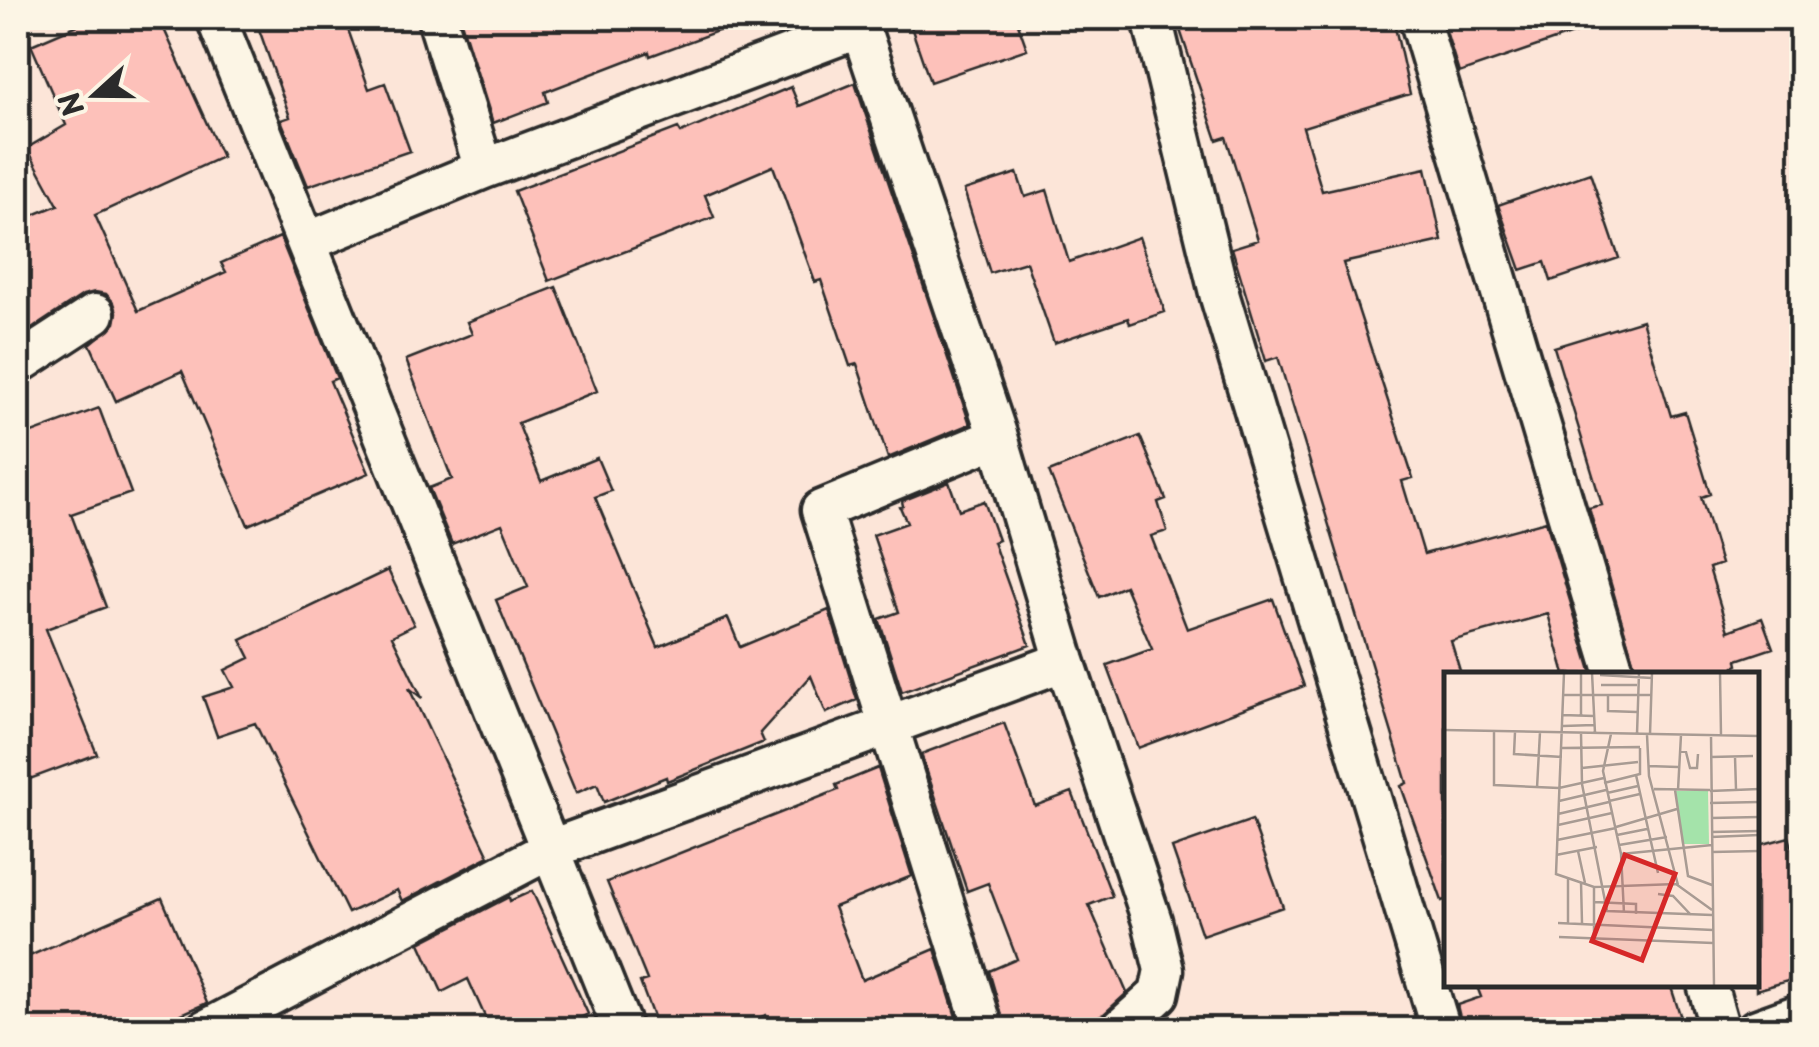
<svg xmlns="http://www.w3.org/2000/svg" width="1819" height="1047" viewBox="0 0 1819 1047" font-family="'Playpen Sans',sans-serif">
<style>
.building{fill:#fdc1ba;stroke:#2b2b2b;stroke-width:2.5}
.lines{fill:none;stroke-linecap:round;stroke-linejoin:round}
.minor-casing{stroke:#2b2b2b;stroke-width:45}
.minor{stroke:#fcf5e5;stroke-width:38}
.inset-road{fill:none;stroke:#a89b93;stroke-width:2.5}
.view{fill:#d62828;fill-opacity:0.15;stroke:#d62828;stroke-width:5}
.inset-edge{fill:none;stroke:#2b2b2b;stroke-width:5}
</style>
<rect width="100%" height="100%" fill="#fce5d8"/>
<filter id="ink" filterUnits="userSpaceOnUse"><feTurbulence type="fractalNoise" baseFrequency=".01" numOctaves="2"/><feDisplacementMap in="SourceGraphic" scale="20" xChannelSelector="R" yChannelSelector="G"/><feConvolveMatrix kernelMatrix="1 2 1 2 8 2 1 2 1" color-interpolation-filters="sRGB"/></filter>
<g filter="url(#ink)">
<!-- building -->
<path class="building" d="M94,18H159L222,157L95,215L138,311L226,272L221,263L280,237L337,378L330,381L369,473L248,525L182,371L116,401L90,344L115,323L117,312L114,303L106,294L95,292L83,295L18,338V221L58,205L27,148L66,125L31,45Z
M255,18H344L369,89L385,83L410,151L308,186L281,120L290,117Z
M460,18H745V21L650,56L649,52L545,92L548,102L493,123Z
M908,18H1016L1027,49L930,82Z
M1176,18H1393L1410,94L1303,127L1322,191L1426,168L1442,241L1343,263L1413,478L1402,481L1424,554L1546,521L1592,674H1565L1548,614L1451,641L1461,674H1446V900L1442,901L1401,786L1407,783L1278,357L1266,361L1232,248L1258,240L1226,137L1217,140Z
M1442,18H1604V23L1459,73Z
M855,83L970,424L888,458L857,364L850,366L821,280L815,282L773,166L705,195L714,217L549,281L514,191L678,128L681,133L791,87L799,106Z
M1017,173L1025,197L1047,190L1069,262L1139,237L1165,312L1130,324L1128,318L1054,343L1026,262L990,273L964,190Z
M1590,173L1619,258L1551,281L1545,262L1521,270L1498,205Z
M556,287L597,391L518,423L541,481L597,458L611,491L595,497L658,647L728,618L740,647L829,610L857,700L826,713L811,676L760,733L764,742L667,781L666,777L604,802L597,784L576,793L496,600L528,587L502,524L452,544L429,488L452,479L406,360L472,334L467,322Z
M1642,320L1671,416L1685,412L1710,494L1701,497L1721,564L1709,568L1728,631L1762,618L1773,648L1737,660L1738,665L1734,667L1736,674H1637L1589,508L1602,505L1554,347Z
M99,408L131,493L71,514L106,607L46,629L97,754L30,779L18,746V438Z
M1140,436L1166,499L1158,502L1167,531L1151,536L1187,629L1273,599L1304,686L1138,748L1107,665L1152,649L1125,586L1099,597L1049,472Z
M949,482L959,510L984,501L998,540L993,542L1030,645L902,692L879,619L899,612L873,535L907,523L900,507L903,506L902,501Z
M388,570L414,625L392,636L422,698L409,688L489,856L402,901L397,890L348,913L255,723L217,736L203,697L234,687L225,670L250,658L241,640Z
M1004,723L1035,806L1072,792L1112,896L1089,905L1127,993L1104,1014L1066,1030H1006L989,971L1017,959L988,883L967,891L921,754Z
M878,768L912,876L834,907L862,980L935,949L960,1030H772L766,1015L725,1030H658L640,982L647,980L607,882L838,790L836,785Z
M1252,820L1283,907L1202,935L1172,848Z
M1789,837L1802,878V977L1756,990V846Z
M532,891L588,1014L555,1030H491L468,979L442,992L420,943L509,897L510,901Z
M162,898L207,1003L145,1030H18V961Z
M1476,984H1670L1685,1030H1463L1457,1005L1481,997Z"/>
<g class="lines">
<!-- minor casing -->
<g class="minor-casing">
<path id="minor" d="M216,18L623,1030
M437,18L484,169
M857,18L998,437L1065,661L1152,921L1164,970L1159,994L1119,1030
M1152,18L1220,297L1441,1030
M1419,18L1615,674
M307,242L484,169L860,28
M18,364L95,314
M1707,984L1720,1030
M205,1030L551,849L1065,661
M984,1030L821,510L998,437
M1755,1030L1802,1013"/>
</g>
<!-- minor -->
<use href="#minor" class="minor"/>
</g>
</g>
<!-- overview -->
<g transform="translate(1444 672)">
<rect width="315" height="315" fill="#fce5d8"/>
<path d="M232,119H264L265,172H238Z" fill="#a4e3aa"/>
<path class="inset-road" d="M120,1L112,202L150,215L232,212L268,238M148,1L151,61M276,1L277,63M156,3L208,6M157,13H193M164,22V39L193,40M119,23H207M118,43L150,44M137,43V1M119,54L150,53M0,58L315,64M50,59V113L115,116L160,106M71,60L70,82L118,85M137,61L138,112L163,239L268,243M167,62L159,99L177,182L180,241M193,62L195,1M206,62L208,1M203,63L205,104L234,213M267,63L270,314M118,76L196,75M235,79L242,80L246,96H253L254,82M267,85L309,84M291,85L292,117M204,94L234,95M138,96L194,90M192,103L214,201M160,111L196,102V76M93,116L96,60M210,117L266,118M231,118L244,204L268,213M234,118L237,63M266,119L315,117M163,121L194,114M115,129L162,118M165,129L196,122M266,131L315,130M114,142L165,130M267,146L315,145M114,153L168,141M172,155L233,137M267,160L315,159M173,163L203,157M267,165L315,163M113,168L172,156M175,173L223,165M134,179L141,211M268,180L315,179M177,182L268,173M112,183L153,175M124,207V251M137,210L138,251M150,215V270M214,222L229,224L247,243M150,230L192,232V242M114,251L269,258M115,265L269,271"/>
<path class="view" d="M181,183L231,202L198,288L148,269Z"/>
<rect width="315" height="315" class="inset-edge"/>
</g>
<!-- margin -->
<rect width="1819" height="1047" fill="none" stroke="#fcf5e5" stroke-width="60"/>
<rect x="30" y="30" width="1759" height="987" fill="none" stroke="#2b2b2b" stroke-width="4" filter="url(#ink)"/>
<!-- north arrow -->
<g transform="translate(95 95) rotate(249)" stroke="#fcf5e5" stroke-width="8" paint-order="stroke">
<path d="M0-8L18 38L0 25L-18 38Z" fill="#2b2b2b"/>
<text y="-15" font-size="28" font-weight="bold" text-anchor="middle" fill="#2b2b2b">N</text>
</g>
</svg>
